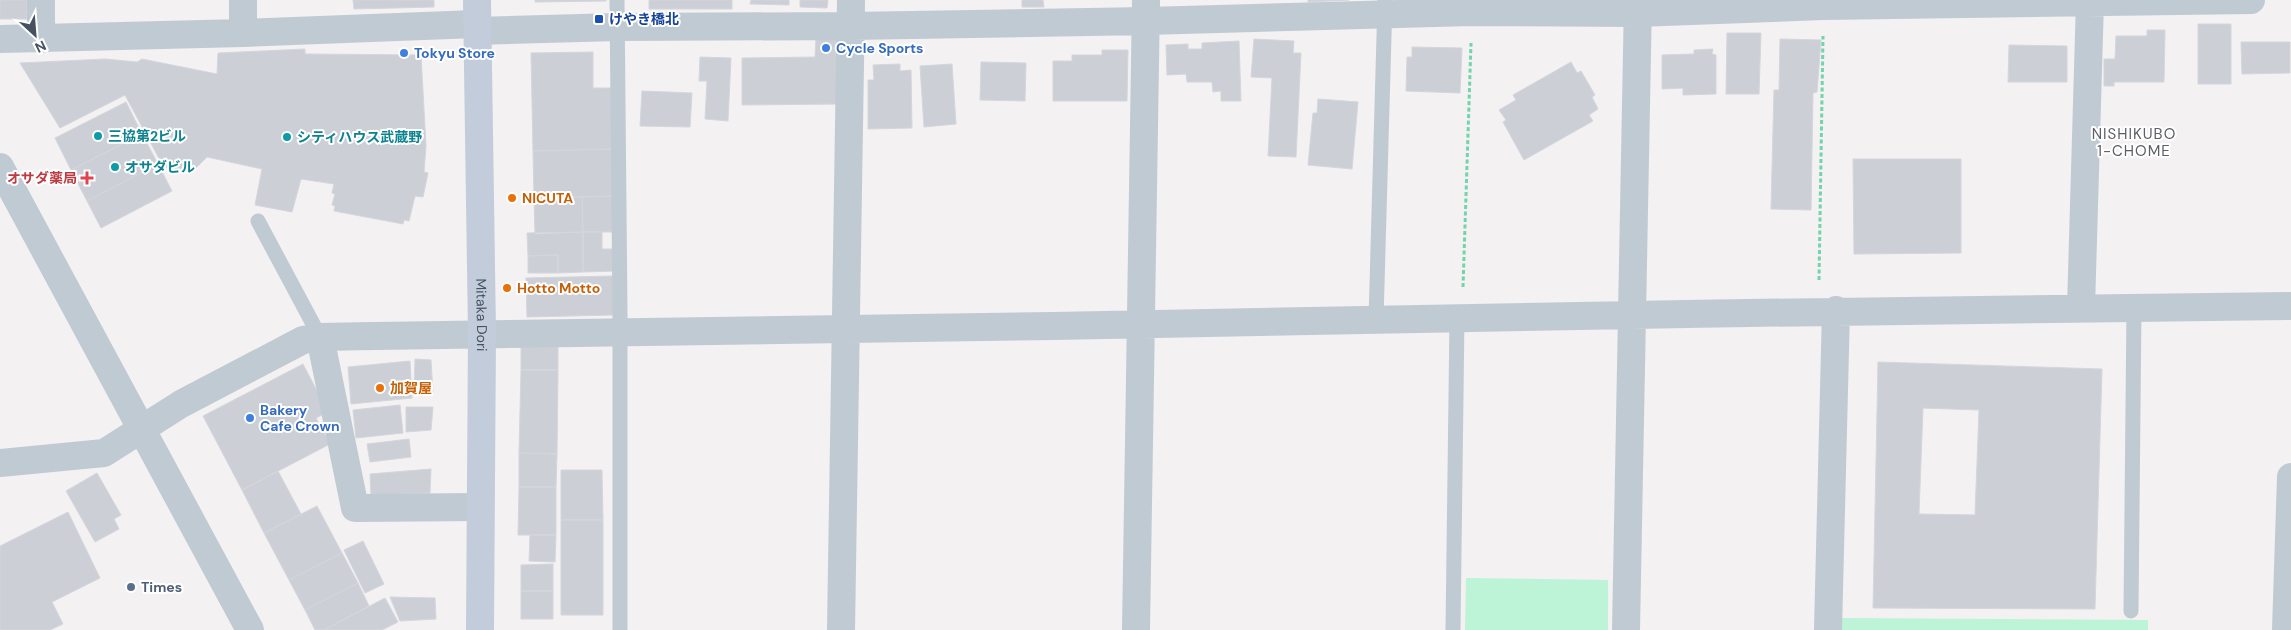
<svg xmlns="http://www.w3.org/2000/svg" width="2291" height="630" viewBox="0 0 2291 630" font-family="'DM Sans','Noto Sans JP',sans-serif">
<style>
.green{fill:#bdf3d6}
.building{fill:#cccfd6;stroke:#d4d6dd;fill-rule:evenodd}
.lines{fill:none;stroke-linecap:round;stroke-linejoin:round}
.path{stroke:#71d4ac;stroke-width:3;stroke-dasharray:4 2.5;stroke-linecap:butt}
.service{stroke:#c0cad3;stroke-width:15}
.minor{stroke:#c0cad3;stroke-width:28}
.tertiary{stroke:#c0cad3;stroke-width:28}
.secondary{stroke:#c2ccdb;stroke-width:28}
.transit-dot{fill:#1a4fb4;stroke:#fff;stroke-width:2}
.shop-dot{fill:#3f7fe0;stroke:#fff;stroke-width:2}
.culture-dot{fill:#0f9aa8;stroke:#fff;stroke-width:2}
.health-dot{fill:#e0444e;stroke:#fff;stroke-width:2}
.food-dot{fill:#e8710a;stroke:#fff;stroke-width:2}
.service-dot{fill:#5c6f8a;stroke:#fff;stroke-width:2}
.labels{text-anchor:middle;stroke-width:4;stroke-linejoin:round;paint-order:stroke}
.transit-label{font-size:14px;font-weight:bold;fill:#164399;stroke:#fff;text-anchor:start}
.shop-label{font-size:14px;font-weight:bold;fill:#366cbe;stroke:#fff;text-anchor:start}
.culture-label{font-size:14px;font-weight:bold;fill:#0d838f;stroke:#fff;text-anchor:start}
.health-label{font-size:14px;font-weight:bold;fill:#be3a42;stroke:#fff;text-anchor:end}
.food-label{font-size:14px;font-weight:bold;fill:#c56008;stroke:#fff;text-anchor:start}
.street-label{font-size:14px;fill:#475260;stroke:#fff}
.service-label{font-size:14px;font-weight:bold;fill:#4e5e75;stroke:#fff;text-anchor:start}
.neighbourhood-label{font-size:15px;letter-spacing:1px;fill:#5c6066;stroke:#fff}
</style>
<rect width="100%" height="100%" fill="#f3f1f1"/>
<!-- green -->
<path class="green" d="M1466,578L1608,580V630H1465Z
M1842,618L2148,620V630H1841Z"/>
<!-- building -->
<path class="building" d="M0,0H27V19H0Z
M353,0H434V7L354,9Z
M535,0H606V1L535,2Z
M649,0H732V9H649Z
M751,0H789V5L750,4Z
M800,0H828L827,8L800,7Z
M1022,0H1043L1044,7H1022Z
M1308,0H1349L1308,2Z
M2198,24H2231V84H2198Z
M2147,30H2165L2164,82H2114V86H2104V59H2115L2116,36H2147Z
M1727,33H1761L1759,94H1726Z
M816,38H839L840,104L742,105V58L815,57Z
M1254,39L1294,41L1293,53H1301L1296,157L1268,156L1272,78L1251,77Z
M1780,39L1821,40L1817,92L1813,93L1811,210L1771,209L1774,90H1779Z
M1239,41L1241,101H1221V91L1213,92L1212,82H1187L1186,74L1167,75L1166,45L1188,44V49H1202V43Z
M2241,42H2290V73L2242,74Z
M2009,45L2067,46V82H2008Z
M1412,47L1462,48L1460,93L1406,91L1407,57H1412Z
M305,49V54L421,55L426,146L424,172L428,173L423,197L415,196L409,221L404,220L403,224L334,211L335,206L332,205L335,194L332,193L334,184L301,179L292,212L255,205L262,169L207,157L195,169H169L162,164L125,95L60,128L20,63L105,59L137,62L142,59L217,74L218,53Z
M1713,49L1712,54L1716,55V94L1683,95V88L1662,89V55L1694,54V50Z
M1102,50H1128L1127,101H1053V61H1072V55H1102Z
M593,52V88H611L612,149L533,151L531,53Z
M700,57L731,58L728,121L705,119L707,81H699Z
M981,62L1026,63L1025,101L980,100Z
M1571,62L1577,73L1581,71L1595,95L1592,97L1598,109L1589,115L1593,121L1524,160L1503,122L1506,120L1499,110L1516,100L1513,95Z
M900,64V71L911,70L912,128L868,129V80H874L873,65Z
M952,64L956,124L924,127L920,66Z
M642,91L692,93L690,127L640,126Z
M1318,99L1358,102L1352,169L1308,165L1313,113H1317Z
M126,102L142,134L71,170L55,138Z
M142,134L158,164L87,201L71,170Z
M612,149L613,196L534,198L533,151Z
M1853,159H1961V253L1854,254Z
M158,164L172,191L101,228L87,201Z
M613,196L614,232H583L582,197Z
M582,197L583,232L535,234L534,198Z
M583,232V272L558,273V255L528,256L527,233Z
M583,232H602V249H615L616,271L583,272Z
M558,255V273H528V256Z
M613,276L614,315L527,317L526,278Z
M521,346H558V370H521Z
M415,359L431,360L433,393L414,394Z
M410,361L412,398L351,404L348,367Z
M1878,362L2102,369L2095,609L1873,608ZM1923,408L1979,410L1975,515L1919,514Z
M303,364L328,412L316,418L330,444L242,490L203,416Z
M521,370H558L557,454L519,453Z
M400,405L403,433L356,438L353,410Z
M406,407H433L431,430L406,432Z
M409,439L411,457L370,462L367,444Z
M519,453L557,454L556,487H519Z
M431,469L430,493L371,495L370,474Z
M561,470H602L603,520H561Z
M278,471L301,514L264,533L242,490Z
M97,473L121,515L114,519L119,529L95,542L66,491Z
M519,487H556V535H518Z
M317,506L342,553L289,580L264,533Z
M68,512L100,578L52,602L63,624L50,630H0V546Z
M561,520H603V615H561Z
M530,535H556L555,562L529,561Z
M363,541L384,584L365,593L344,550Z
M342,553L358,583L305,610L289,580Z
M553,564V591H521V565Z
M358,583L369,606L324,630H315L305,610Z
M521,591H553V619H521Z
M390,597L435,598L436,619L400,621Z
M385,598L398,622L382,630H324Z"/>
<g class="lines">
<!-- path -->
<path class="path" d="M1819,280L1823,36
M1463,287L1471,43"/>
<!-- service -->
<path class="service" d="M617,0L620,315V630
M258,221L320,337
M1376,320L1385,0
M2131,611L2134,307
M1453,630L1457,317"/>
<!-- minor -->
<path class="minor" d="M477,31L617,27L851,26L1146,21L1471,12L1637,13L1823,6L2251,0
M243,33V0
M0,39L243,33L476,24
M41,39V0
M2081,308L2090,1
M320,337L355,508L480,507
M0,463L104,453L181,404L303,340L320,337C564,332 808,330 1053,326C1466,318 1878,309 2291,306
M841,630L851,0
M1136,630L1146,0
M1626,630L1638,0
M1828,630L1836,310
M2286,630L2291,477"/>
<!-- tertiary -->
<path class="tertiary" d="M0,167L250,630"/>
<!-- secondary -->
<path class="secondary" id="s1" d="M477,0L482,333L480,630"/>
</g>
<!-- markers -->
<rect class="transit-dot" x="594" y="14" width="10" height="10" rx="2.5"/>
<g class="shop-dot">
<circle cx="826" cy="48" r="5"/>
<circle cx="404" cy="53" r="5"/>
<circle cx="250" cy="418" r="5"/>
</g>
<g class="culture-dot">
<circle cx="98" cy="136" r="5"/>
<circle cx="287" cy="137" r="5"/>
<circle cx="115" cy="167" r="5"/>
</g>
<path class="health-dot" d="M84.5 170.5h5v5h5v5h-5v5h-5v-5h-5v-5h5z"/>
<g class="food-dot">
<circle cx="512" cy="198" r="5"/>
<circle cx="507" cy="288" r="5"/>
<circle cx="380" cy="388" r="5"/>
</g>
<circle class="service-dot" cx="131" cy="587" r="5"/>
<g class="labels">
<!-- transit labels -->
<g class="transit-label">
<text x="609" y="24">けやき橋北</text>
</g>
<!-- shop labels -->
<g class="shop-label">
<text x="836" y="53">Cycle Sports</text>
<text x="414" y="58">Tokyu Store</text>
<text x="260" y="415">Bakery<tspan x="260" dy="16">Cafe Crown</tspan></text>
</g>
<!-- culture labels -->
<g class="culture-label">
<text x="108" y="141">三協第2ビル</text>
<text x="297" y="142">シティハウス武蔵野</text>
<text x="125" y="172">オサダビル</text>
</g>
<!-- health labels -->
<g class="health-label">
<text x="77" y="183">オサダ薬局</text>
</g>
<!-- food labels -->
<g class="food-label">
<text x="522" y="203">NICUTA</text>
<text x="517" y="293">Hotto Motto</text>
<text x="390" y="393">加賀屋</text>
</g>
<!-- street labels -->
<g class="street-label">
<text dy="5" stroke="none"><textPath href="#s1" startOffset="315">Mitaka Dori</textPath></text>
</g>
<!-- service labels -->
<g class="service-label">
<text x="141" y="592">Times</text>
</g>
<!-- neighbourhood labels -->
<g class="neighbourhood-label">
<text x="2134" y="139">NISHIKUBO<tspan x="2134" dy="17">1-CHOME</tspan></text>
</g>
</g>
<!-- north arrow -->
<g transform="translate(35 35) rotate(154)" stroke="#ffffff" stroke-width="4" paint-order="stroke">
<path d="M0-4L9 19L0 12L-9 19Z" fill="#475260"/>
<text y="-8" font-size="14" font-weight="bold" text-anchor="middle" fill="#475260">N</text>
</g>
</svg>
